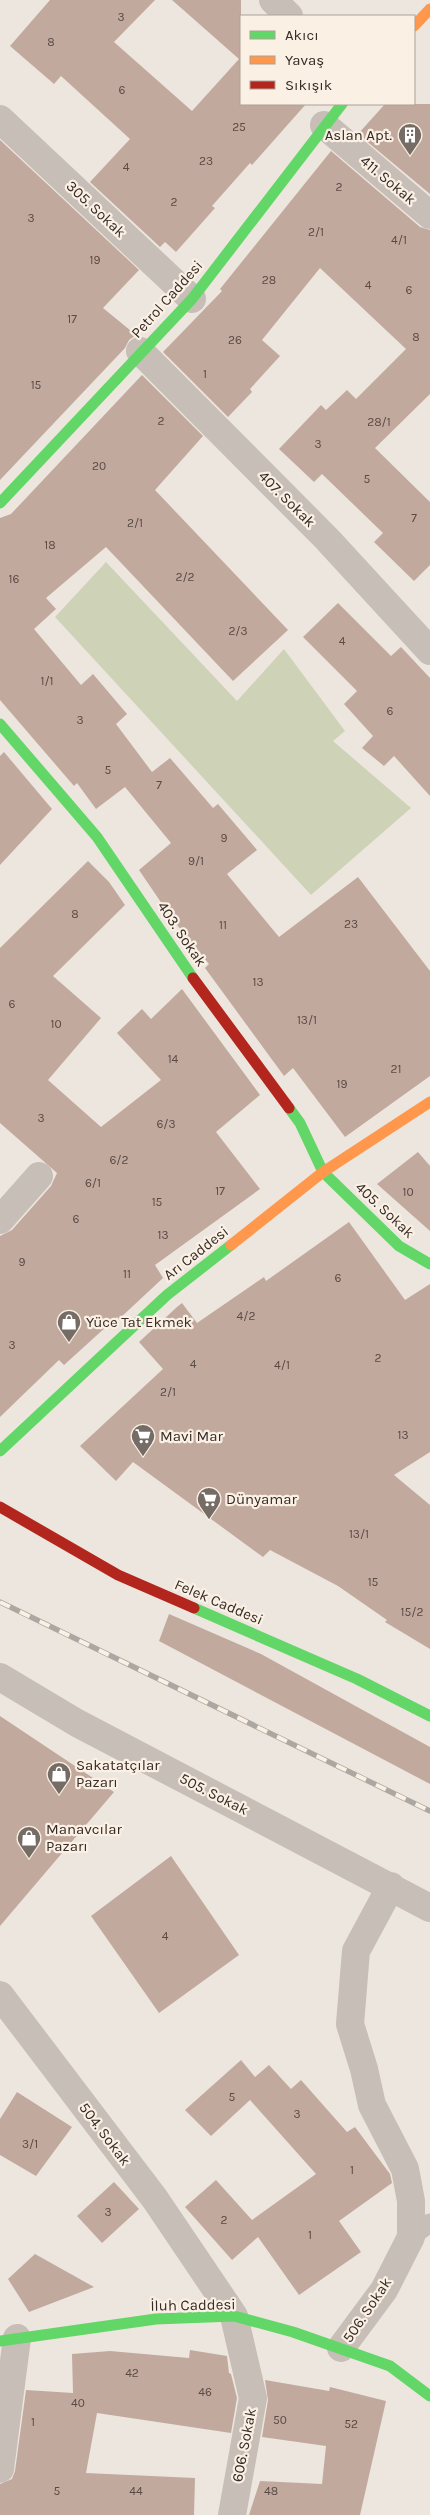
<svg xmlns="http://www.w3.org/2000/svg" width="430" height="2515" viewBox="0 0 430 2515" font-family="Karla,sans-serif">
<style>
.green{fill:#ced3b7}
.building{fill:#c2a99e}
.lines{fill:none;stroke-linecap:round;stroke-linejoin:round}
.lane{stroke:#c6beb7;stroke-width:19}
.street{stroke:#c6beb7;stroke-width:28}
.fast{stroke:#63d668;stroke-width:11}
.slow{stroke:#ff974d;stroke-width:11}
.jam{stroke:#b3261e;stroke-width:11}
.rail-casing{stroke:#ada7a2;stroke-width:5.5}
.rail{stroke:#faf0e4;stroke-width:4;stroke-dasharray:11;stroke-linecap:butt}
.labels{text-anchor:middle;stroke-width:4.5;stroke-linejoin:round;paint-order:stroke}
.number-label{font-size:12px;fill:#594a44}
.poi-label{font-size:15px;fill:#362b26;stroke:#faf0e4;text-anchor:start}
.street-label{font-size:15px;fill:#362b26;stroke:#faf0e4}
</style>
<rect width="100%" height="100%" fill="#ede6de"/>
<!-- green -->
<path class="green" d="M106,562L237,701L284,649L345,731L333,741L411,808L311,895L55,617Z"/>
<!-- building -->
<path class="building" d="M50,0H155L114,42L192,111L239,59L172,0H241V104H306L252,165L250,163L212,206L215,208L176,252L165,242L160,247L90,182L130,139L61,76L54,84L10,46Z
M385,104H430V194L358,134Z
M0,140L139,270L103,308L136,335L129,340L125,348L0,480Z
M331,151L420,227L430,230V394L375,448L430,502V565L414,581L374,542L383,533L322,474L314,482L279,449L321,405L326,410L347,390L356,399L406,349L320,268L262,340L280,356L250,389L252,392L228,417L163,352L222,291L220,289Z
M142,375L203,436L155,490L288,630L233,681L106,547L46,598L56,609L34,629L81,685L93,674L127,714L116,724L152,772L170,758L213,808L218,804L257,850L227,874L279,937L358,877L430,971V1076L345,1137L293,1068L284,1076L205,968L209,964L173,920L139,870L171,843L125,787L96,809L77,783L74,786L0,700V518L11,514Z
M338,603L391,656L401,647L430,678V796L394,756L384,766L362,748L373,736L344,704L357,691L303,637Z
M4,752L52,809L0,865V756Z
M88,861L109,882L125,905L53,976L101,1018L48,1080L101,1127L161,1080L117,1033L142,1009L151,1019L182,989L260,1095L216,1132L260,1189L155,1265L163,1278L119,1319L117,1317L64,1365L59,1360L0,1417V1236L12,1230L51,1186L57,1173L0,1123V948Z
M418,1152L430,1166V1231L377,1184Z
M349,1222L405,1300L430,1284V1452L394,1475L430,1505V1649L385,1622L387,1620L338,1586L270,1550L263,1557L133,1462L116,1481L80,1446L163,1369L139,1342L177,1307L182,1303L197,1323L264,1277L266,1281Z
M169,1614L261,1654L430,1747V1784L159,1641Z
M0,1716L114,1792L0,1926Z
M171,1856L239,1955L159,2013L91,1916Z
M241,2060L255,2077L269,2065L291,2089L301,2080L347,2132L355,2127L390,2174L392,2183L339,2221L361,2252L299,2295L258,2237L232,2260L185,2207L216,2180L252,2220L316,2174L250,2100L211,2136L185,2110Z
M17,2092L72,2127L36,2176L0,2155V2119Z
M114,2182L139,2209L102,2243L77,2216Z
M35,2254L94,2287L29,2312L8,2279Z
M190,2350L227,2356L229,2373L231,2374L237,2398L231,2433L97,2413L86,2473L195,2478L194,2515H0V2484L12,2479L15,2471L26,2390L73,2393L72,2354L110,2351L189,2358Z
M265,2380L329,2391L330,2387L386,2401L360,2515H249L260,2481L322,2484L326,2446L262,2437L268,2400Z"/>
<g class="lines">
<!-- lane -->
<path class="lane" d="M411,2237L430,2223"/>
<!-- street -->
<path class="street" d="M273,0L289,16
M0,119L192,299
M324,125L430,215
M140,351L327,539L430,651
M0,1220L39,1176
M0,1677L77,1723L430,1908
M0,1995L155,2199L234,2316L253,2398L232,2515
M341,2348L384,2290L411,2237V2201L405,2169L372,2105L364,2069L350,2024L356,1951L391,1886
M0,2469L17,2338"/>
<!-- fast -->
<path class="fast" d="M0,503L192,299L342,104
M0,724L97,837L193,978
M289,1108L300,1123L323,1172L399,1246L430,1264
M0,1451L167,1295L231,1245
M194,1608L357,1679L430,1716
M0,2341L156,2319L234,2316L293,2332L390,2366L430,2396"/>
<!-- slow -->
<path class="slow" d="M414,26L430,9
M231,1245L323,1172L430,1102"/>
<!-- jam -->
<path class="jam" d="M193,978L289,1108
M0,1507L118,1575L194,1608"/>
<!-- rail casing -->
<g class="rail-casing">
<path id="rail" d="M0,1602L430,1811"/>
</g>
<!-- rail -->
<use href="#rail" class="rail"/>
</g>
<!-- icons -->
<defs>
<g id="building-pin" transform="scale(1.25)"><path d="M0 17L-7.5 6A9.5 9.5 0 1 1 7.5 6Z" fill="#766c66" stroke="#faf0e4"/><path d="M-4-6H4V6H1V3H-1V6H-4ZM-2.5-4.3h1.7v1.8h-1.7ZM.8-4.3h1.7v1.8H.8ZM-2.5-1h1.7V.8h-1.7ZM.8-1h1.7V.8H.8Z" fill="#fff"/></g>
<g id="shop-pin" transform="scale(1.25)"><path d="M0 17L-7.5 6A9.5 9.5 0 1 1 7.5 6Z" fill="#766c66" stroke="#faf0e4"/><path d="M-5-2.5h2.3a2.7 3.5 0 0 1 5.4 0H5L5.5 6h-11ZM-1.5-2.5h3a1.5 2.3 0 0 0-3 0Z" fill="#fff"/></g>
<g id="supermarket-pin" transform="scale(1.25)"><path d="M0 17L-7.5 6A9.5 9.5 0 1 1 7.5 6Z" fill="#766c66" stroke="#faf0e4"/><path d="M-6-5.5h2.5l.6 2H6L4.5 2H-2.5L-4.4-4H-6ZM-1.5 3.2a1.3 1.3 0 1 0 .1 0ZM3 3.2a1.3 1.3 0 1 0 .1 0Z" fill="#fff"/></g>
</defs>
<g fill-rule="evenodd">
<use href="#building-pin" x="410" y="135"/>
<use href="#shop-pin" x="69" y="1322"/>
<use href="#supermarket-pin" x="143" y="1436"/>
<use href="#supermarket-pin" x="209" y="1499"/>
<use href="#shop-pin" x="59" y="1774"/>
<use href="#shop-pin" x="29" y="1838"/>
</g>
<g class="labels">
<!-- number labels -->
<g class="number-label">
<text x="121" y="21">3</text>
<text x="51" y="46">8</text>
<text x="122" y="94">6</text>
<text x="239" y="131">25</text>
<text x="206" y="165">23</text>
<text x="126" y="171">4</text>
<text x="339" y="191">2</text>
<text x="174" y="206">2</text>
<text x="31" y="222">3</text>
<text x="316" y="236">2/1</text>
<text x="399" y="244">4/1</text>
<text x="95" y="264">19</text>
<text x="269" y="284">28</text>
<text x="368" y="289">4</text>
<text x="409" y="294">6</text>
<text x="72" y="323">17</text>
<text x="416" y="341">8</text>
<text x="235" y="344">26</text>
<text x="205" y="378">1</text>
<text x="36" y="389">15</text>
<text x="161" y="425">2</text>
<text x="379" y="426">28/1</text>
<text x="318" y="448">3</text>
<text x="99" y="470">20</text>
<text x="367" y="483">5</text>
<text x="414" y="522">7</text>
<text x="135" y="527">2/1</text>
<text x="50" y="549">18</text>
<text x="185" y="581">2/2</text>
<text x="14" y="583">16</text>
<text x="238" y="635">2/3</text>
<text x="342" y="645">4</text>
<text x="47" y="685">1/1</text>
<text x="390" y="715">6</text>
<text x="80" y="724">3</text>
<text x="108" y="774">5</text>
<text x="159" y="789">7</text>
<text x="224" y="842">9</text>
<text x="196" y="865">9/1</text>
<text x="75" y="918">8</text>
<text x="351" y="928">23</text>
<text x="223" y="929">11</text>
<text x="258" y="986">13</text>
<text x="12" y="1008">6</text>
<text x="307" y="1024">13/1</text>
<text x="56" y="1028">10</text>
<text x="173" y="1063">14</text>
<text x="396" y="1073">21</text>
<text x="342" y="1088">19</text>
<text x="41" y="1122">3</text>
<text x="166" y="1128">6/3</text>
<text x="119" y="1164">6/2</text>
<text x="93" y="1187">6/1</text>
<text x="220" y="1195">17</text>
<text x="408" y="1196">10</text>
<text x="157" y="1206">15</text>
<text x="76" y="1223">6</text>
<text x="163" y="1239">13</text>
<text x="22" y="1266">9</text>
<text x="127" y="1278">11</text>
<text x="338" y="1282">6</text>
<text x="246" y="1320">4/2</text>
<text x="12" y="1349">3</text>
<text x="378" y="1362">2</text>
<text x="193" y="1368">4</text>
<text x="282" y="1369">4/1</text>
<text x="168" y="1396">2/1</text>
<text x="403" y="1439">13</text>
<text x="359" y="1538">13/1</text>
<text x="373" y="1586">15</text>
<text x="412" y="1616">15/2</text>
<text x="165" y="1940">4</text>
<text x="232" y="2101">5</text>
<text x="297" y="2118">3</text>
<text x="30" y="2148">3/1</text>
<text x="352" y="2174">1</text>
<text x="108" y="2216">3</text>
<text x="224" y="2224">2</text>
<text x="310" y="2239">1</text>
<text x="132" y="2377">42</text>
<text x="205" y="2396">46</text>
<text x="78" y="2407">40</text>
<text x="280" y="2424">50</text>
<text x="33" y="2426">1</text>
<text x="351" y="2428">52</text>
<text x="57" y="2495">5</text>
<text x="136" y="2495">44</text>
<text x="271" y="2495">48</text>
</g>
<!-- poi labels -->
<g class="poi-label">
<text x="392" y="140" text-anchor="end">Aslan Apt.</text>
<text x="86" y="1327">Yüce Tat Ekmek</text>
<text x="160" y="1441">Mavi Mar</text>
<text x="226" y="1504">Dünyamar</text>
<text x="76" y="1770">Sakatatçılar<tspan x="76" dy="17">Pazarı</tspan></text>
<text x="46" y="1834">Manavcılar<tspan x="46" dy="17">Pazarı</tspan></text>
</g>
<!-- street labels -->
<g class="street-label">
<text transform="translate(388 180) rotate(40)" y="5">411. Sokak</text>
<text transform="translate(96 209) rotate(43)" y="5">305. Sokak</text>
<text transform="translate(167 299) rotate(-48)" y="5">Petrol Caddesi</text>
<text transform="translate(287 499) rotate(45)" y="5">407. Sokak</text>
<text transform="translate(182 934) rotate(56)" y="5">403. Sokak</text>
<text transform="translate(385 1210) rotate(43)" y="5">405. Sokak</text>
<text transform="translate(196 1253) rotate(-38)" y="5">Arı Caddesi</text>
<text transform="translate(219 1602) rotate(23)" y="5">Felek Caddesi</text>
<text transform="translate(214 1794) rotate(27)" y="5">505. Sokak</text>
<text transform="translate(105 2134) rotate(53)" y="5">504. Sokak</text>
<text transform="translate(193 2305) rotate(-1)" y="5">İluh Caddesi</text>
<text transform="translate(367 2310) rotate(-56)" y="5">506. Sokak</text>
<text transform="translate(244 2445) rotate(-79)" y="5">606. Sokak</text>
</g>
</g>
<!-- legend -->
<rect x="240" y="15" width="175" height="90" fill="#faf0e4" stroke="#aca198"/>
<rect x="250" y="31" width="25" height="8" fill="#63d668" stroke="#aca198"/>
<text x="285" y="40" font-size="15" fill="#362b26">Akıcı</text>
<rect x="250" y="56" width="25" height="8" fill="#ff974d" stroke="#aca198"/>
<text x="285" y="65" font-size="15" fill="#362b26">Yavaş</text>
<rect x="250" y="81" width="25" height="8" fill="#b3261e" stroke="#aca198"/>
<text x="285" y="90" font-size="15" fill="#362b26">Sıkışık</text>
</svg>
